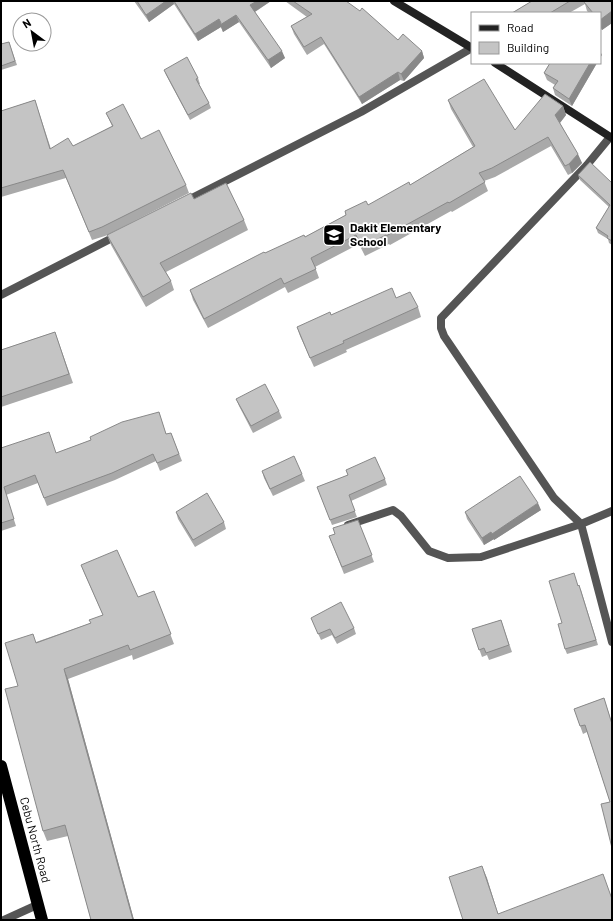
<svg xmlns="http://www.w3.org/2000/svg" width="613" height="921" viewBox="0 0 613 921" font-family="Barlow,sans-serif">
<style>
.lines{fill:none;stroke-linecap:round;stroke-linejoin:round}
.street{stroke:#555;stroke-width:8}
.secondary{stroke:#222;stroke-width:8}
.highway{stroke:#000;stroke-width:12}
.wall{fill:#a9a9a9}
.shaded-wall{fill:#898989}
.building{fill:#c4c4c4;stroke:#898989}
.labels{text-anchor:middle;stroke-width:3.5;stroke-linejoin:round;paint-order:stroke}
.poi-label{font-size:12px;font-weight:bold;fill:#000;stroke:#fff;text-anchor:start}
.street-label{font-size:12px;fill:#000;stroke:#fff}
</style>
<rect width="100%" height="100%" fill="#fff"/>
<g class="lines">
<!-- street -->
<path class="street" d="M184,202L361,112L472,48
M1,295L118,235
M612,511L581,524L612,642
M348,525L393,510L401,516L429,551L448,558L481,557L581,524L554,498L444,336L441,328V318L587,165L610,137
M4,920L37,905"/>
<!-- secondary -->
<path class="secondary" d="M394,1L472,48
M495,63L612,138"/>
<!-- highway -->
<path class="highway" d="M1,766L42,920"/>
</g>
<!-- wall -->
<path class="wall" d="M134,1H271L255,12L285,58L271,68L239,22L223,32L221,27L198,41L174,4L149,22Z
M285,1H346L398,40L422,51L424,58L404,81L400,80L362,104L324,44L307,55L294,34L291,26L307,17Z
M532,1H612V23L602,30L600,28V13H589L587,11L585,4L569,13H512Z
M9,42L17,65L1,70V44Z
M550,63H597L572,106L555,95L553,88L555,85L547,80L544,73Z
M164,70L198,78L200,84H199L209,103L211,108L190,120L166,75Z
M35,100L51,149L73,146L112,126L106,113L141,139L186,185L189,193L105,236L92,240L66,178L1,197V111Z
M448,100L515,130L563,106L566,115L560,123L582,163L572,173L568,175L551,146L495,177L484,181L488,191L452,212L451,211L390,245L389,244L365,256L359,244L315,267L319,278L288,293L285,287L208,328L193,300L190,290L265,253L305,237L346,215L345,211L368,205L410,185L473,147L451,109Z
M578,175L612,183V245L609,243L608,239L598,233L596,228L609,207L580,180Z
M194,199L244,220L248,230L166,272L171,281L174,290L146,307L111,245L107,235Z
M396,298L418,307L421,317L346,350L347,352L314,367L300,336L297,327L331,315Z
M55,332L73,383L1,407V350Z
M236,399L279,411L282,418L253,433L239,406Z
M159,412L166,434L171,433L182,461L160,471L156,461L115,480L47,506L38,483L6,495L16,526L1,531V448L56,453L91,440Z
M346,470L385,479L387,485L351,501L357,517L332,525L317,487L348,475Z
M262,471L302,474L305,481L273,496L264,478Z
M541,510L494,540V539L484,545L467,519L465,512Z
M176,512L224,522L226,529L195,547L178,519Z
M358,520L374,562L344,574L329,536L335,534Z
M81,565L138,597L154,591L174,644L133,660L132,655L68,679L134,920H91L68,836L47,841L43,831L18,686L36,642L91,623L103,615L85,575Z
M578,585L581,590L598,645L567,654L565,649L562,623Z
M311,618L354,628L356,634L337,644L332,635L321,640Z
M501,620L512,652L489,660L487,655L482,657L472,629Z
M604,698L612,723V848L610,802L587,732L583,734L574,709Z"/>
<!-- shaded-wall -->
<path class="shaded-wall" d="M166,1H173L174,4L149,22L146,15Z
M257,1H271L253,13L250,5Z
M612,11V23L602,30L600,25V20Z
M236,15L239,22L223,32L221,27L198,41L195,34L219,19L221,24Z
M282,51L285,58L271,68L268,60Z
M422,51L424,58L404,81L401,74Z
M600,51L602,55L600,58Z
M590,63H597L572,106L569,99Z
M398,72L400,80L362,104L359,97Z
M563,106L566,115L559,124L555,115Z
M578,154L582,163L572,173L569,164Z
M538,503L541,510L494,540L492,534Z
M491,532L494,539L484,545L482,538Z
M64,669L68,679L134,920H133Z
M482,866L487,878L500,920Z"/>
<!-- building -->
<path class="building" d="M137,1H166L146,15Z
M174,1H257L250,5L282,51L268,60L236,15L220,25L221,23L219,19L195,34Z
M293,1H346L360,11L362,8L398,40L403,34L422,51L401,74L398,72L359,97L321,37L304,47L291,26L312,14Z
M532,1H570L550,13H512Z
M584,1H612V11L600,20V13H593L584,2Z
M9,42L15,61L1,66V44Z
M187,57L198,78L196,79L209,103L188,115L164,70Z
M550,63H590L569,99L553,88L558,81L544,73Z
M484,79L515,130L545,94L563,106L555,115L578,154L569,164L565,166L548,137L492,168L479,173L485,182L449,203L448,202L386,236V235L362,247L356,235L311,258L316,269L284,284L281,278L204,319L190,290L264,252L265,253L304,235L305,237L346,215L345,211L366,201L368,205L409,182L410,185L475,146L448,100Z
M35,100L50,149L68,138L73,146L113,126L106,113L123,104L141,139L159,130L186,185L102,227L89,232L63,170L1,188V111Z
M590,162L612,183V241L607,238L608,236L596,228L610,205L578,175Z
M226,183L244,220L160,263L171,281L143,297L107,235L191,193L194,199Z
M392,288L396,298L410,292L418,307L343,341L344,343L310,358L297,327L330,312L331,315Z
M55,332L69,374L1,397V350Z
M265,384L279,411L251,426L236,399Z
M159,412L166,434L171,433L179,454L157,463L153,454L112,473L44,498L35,475L4,487L14,519L1,523V448L49,432L56,453L91,440L90,437L122,422Z
M294,456L302,474L270,489L262,471Z
M375,457L385,479L349,495L355,511L330,520L317,487L348,475L346,470Z
M520,476L538,503L492,534L491,532L482,538L465,512Z
M207,493L224,522L193,540L176,512Z
M358,520L372,555L342,567L329,536L335,534L333,528Z
M117,550L138,597L154,591L171,634L130,650L128,645L64,669L133,920H91L65,825L43,831L5,689L18,686L5,643L33,634L36,643L91,623L89,620L103,615L81,565Z
M574,573L578,586L579,585L596,640L565,649L558,624L562,623L549,581Z
M341,602L354,628L335,638L330,629L318,634L311,618Z
M501,620L509,645L486,653L484,648L479,650L472,629Z
M604,698L612,724V848L601,804L610,802L585,725L580,726L574,709Z
M482,866L498,914L603,874L612,899V920H463L449,877Z"/>
<!-- icons -->
<defs>
<g id="school-square" transform="scale(1.15)"><rect x="-9" y="-9" width="18" height="18" rx="4" fill="#000" stroke="#fff"/><path d="M0-5L7-2L0 1L-7-2ZM-4 1L0 2.5L4 1V4Q0 6-4 4Z" fill="#fff"/></g>
</defs>
<g fill-rule="evenodd">
<use href="#school-square" x="334" y="235"/>
</g>
<g class="labels">
<!-- poi labels -->
<g class="poi-label">
<text x="350" y="232">Dakit Elementary<tspan x="350" dy="14">School</tspan></text>
</g>
<!-- street labels -->
<g class="street-label">
<text transform="translate(35 840) rotate(75)" y="4">Cebu North Road</text>
</g>
</g>
<!-- border -->
<rect width="613" height="921" fill="none" stroke="#000000" stroke-width="4"/>
<!-- legend -->
<rect x="471" y="12" width="130" height="52" fill="#ffffff" stroke="#999999"/>
<rect x="479" y="25" width="20" height="6" fill="#222222" stroke="#999999"/>
<text x="507" y="32" font-size="12" fill="#000000">Road</text>
<rect x="479" y="42" width="20" height="12" fill="#c4c4c4" stroke="#999999"/>
<text x="507" y="52" font-size="12" fill="#000000">Building</text>
<!-- north arrow -->
<g transform="translate(32 32) rotate(328)"><circle r="19" fill="#ffffff" stroke="#999999"/>
<path d="M0-3L7 15L0 10L-7 15Z" fill="#000000"/>
<text y="-6" font-size="11" font-weight="bold" text-anchor="middle" fill="#000000">N</text>
</g>
</svg>
